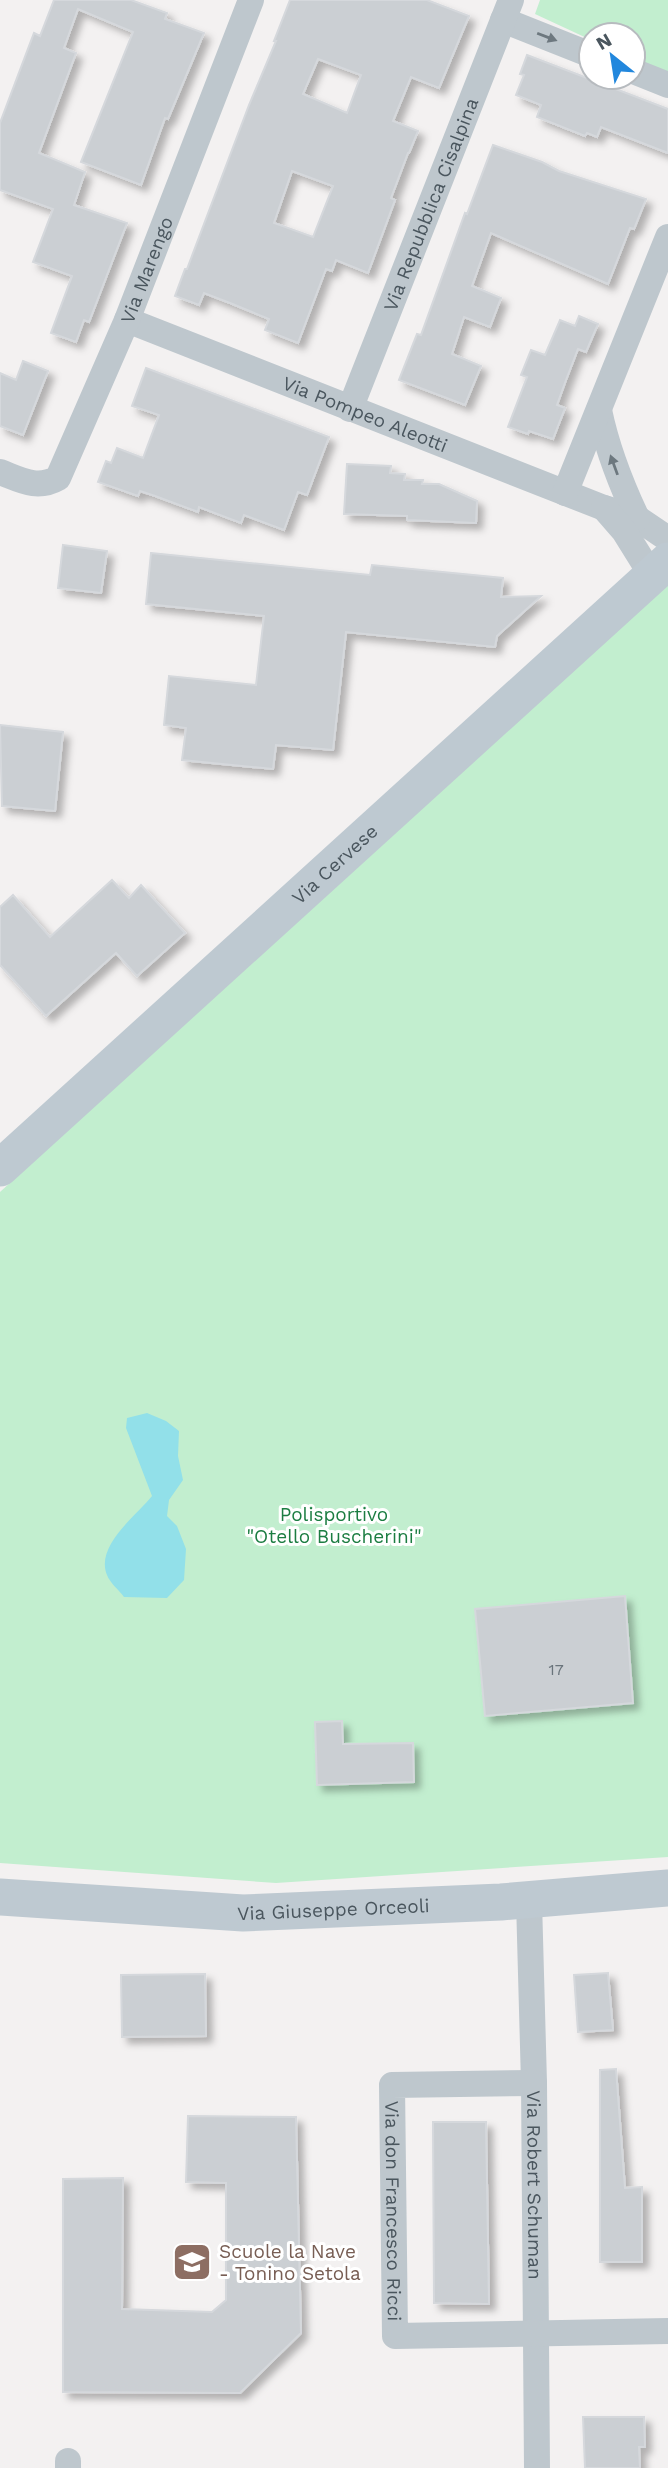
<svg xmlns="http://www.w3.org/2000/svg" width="668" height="2468" viewBox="0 0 668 2468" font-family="'Work Sans',sans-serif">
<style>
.green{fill:#c2eecf}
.water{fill:#92e0e9}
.building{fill:#cbcfd3;stroke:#d5d8dc;stroke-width:2;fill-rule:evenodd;filter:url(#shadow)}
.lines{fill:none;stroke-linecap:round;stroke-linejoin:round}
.street{stroke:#bec7cd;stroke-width:26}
.secondary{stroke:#bec9d1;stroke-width:37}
.oneway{fill:#6d787f}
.labels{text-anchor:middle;stroke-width:6;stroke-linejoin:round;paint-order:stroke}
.number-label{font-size:16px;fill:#6a747b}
.street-label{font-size:19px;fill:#4a565e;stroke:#fff}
.park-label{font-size:19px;fill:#1c7d42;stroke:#fff}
.education-label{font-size:19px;fill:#785e54;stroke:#fff;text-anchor:start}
</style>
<defs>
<filter id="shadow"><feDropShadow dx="6" dy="6" stdDeviation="3.5" flood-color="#0004"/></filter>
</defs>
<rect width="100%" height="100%" fill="#f3f1f1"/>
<!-- green -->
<path class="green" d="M540,0H668V77L633,61V35H591V40L535,14Z
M668,583V1857L276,1883L0,1863V1192Z"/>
<!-- water -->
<path class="water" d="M147,1413L166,1421L179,1431L178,1456L183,1480L169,1500L167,1516L177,1526L186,1549L184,1580L167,1598L124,1597C119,1590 110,1583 107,1575C95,1546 136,1516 152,1496L126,1428L127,1418Z"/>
<!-- building -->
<path class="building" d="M54,0H131L167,13L165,19L204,33L168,119L165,118L141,185L81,162L133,32L78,9L64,48L76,53L39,153L85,172L74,205L127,223L89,322L84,320L76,342L51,333L72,276L33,262L53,209L0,190V123L34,33L40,36Z
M290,0H427L469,16L439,88L411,77L393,121L418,131L409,153H408L391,198L395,200L368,273L336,260L332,271L326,269L298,343L265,330L269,319L230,303L204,293L199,305L175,296L185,269H187L249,105L276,41H274ZM318,59L361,75L347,113L303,94ZM292,171L333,186L313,237L274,223Z
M527,55L668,109V153L601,127L597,137L587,133L585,136L537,117L541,105L516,95L524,75L520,74Z
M493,145L542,162L559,171L646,199L634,229L630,228L608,284L491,233L472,286L501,298L490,327L464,317L452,354L481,366L465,405L399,380L417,334L421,335L465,213L467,214Z
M579,316L598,324L586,352L578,349L566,380L557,405L565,408L553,439L529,431L528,434L508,427L527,377L521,375L531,350L545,355L560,320L575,326Z
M23,361L48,371L23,435L0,426V373L16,380Z
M146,368L329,437L307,495L298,492L284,530L244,515L241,523L199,507L198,512L155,496L140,491L138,496L98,482L106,461L111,463L117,448L143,458L159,415L132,406Z
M347,464L391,466L390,473L405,474L404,480H423L422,484H439L477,501L476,523L407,520V516L344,514Z
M63,545L107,551L101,593L58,588Z
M151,553L370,575L372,565L503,578L501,597L541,596L497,636L495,647L346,632L333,750L276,745L273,769L182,760L186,728L164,725L169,676L256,685L264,616L146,604Z
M0,725L63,732L55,811L2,806Z
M112,880L129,898L141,885L185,933L137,976L116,953L46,1016L0,965V907L13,895L50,937Z
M625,1596L633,1703L485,1716L475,1609Z
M342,1721L343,1744L413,1743L414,1782L317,1785L315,1722Z
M608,1973L613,2030L578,2032L574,1975Z
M205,1974L206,2036L122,2037L121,1975Z
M616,2069L625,2188L642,2187V2262H600V2070Z
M188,2116L296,2117L301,2333L240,2393L63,2392V2179L123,2178L122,2309L212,2312L226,2300V2183L186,2182Z
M433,2122H486L489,2304L434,2303Z
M583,2417H644L645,2447H639L640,2468H585Z"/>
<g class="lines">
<!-- street -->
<g class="street">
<path d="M503,20L591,55"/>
<path d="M633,71L668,85"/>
<path id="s1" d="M127,320L604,508L637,518L668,539"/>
<path id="s2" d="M350,409L511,0"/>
<path d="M599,410C607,449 620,482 637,518"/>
<path id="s3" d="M0,472C21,480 37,490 58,478L127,320L251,0"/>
<path d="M565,493L668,237"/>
<path d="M604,508L624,531L652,576"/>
<path id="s4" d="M529,1901L534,2083L537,2468"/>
<path id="s5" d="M534,2083L392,2085L395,2336L668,2331"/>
<path d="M68,2468V2461"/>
</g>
<!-- secondary -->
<g class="secondary">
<path id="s6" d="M0,1168L668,561"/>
<path id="s7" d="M0,1897L243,1913L501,1902L668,1888"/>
</g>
</g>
<!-- one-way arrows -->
<defs><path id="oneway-solid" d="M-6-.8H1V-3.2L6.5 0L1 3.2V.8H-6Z" transform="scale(1.75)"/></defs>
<g class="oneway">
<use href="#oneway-solid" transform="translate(547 37) rotate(21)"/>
<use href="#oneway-solid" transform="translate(614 465) rotate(-110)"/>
</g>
<!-- icons -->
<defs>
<g id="school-square" transform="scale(2.0125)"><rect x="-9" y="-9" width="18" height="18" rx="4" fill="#8d6e63" stroke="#fff"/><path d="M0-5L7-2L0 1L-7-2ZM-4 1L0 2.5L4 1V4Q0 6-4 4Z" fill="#fff"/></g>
</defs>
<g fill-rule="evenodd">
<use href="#school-square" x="192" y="2262"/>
</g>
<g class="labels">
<!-- number labels -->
<g class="number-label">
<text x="556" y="1675">17</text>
</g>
<!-- street labels -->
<g class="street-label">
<text dy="7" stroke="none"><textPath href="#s2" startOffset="220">Via Repubblica Cisalpina</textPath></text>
<text dy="7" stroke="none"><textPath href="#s3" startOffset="287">Via Marengo</textPath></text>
<text dy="7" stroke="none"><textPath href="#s1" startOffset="256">Via Pompeo Aleotti</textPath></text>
<text dy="7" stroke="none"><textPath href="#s6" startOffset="452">Via Cervese</textPath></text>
<text dy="7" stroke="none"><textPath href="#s7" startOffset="334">Via Giuseppe Orceoli</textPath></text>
<text dy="7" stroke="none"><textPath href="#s4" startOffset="284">Via Robert Schuman</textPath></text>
<text dy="7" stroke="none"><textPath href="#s5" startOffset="268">Via don Francesco Ricci</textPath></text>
</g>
<!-- park labels -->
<g class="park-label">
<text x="334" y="1521">Polisportivo<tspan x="334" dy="22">"Otello Buscherini"</tspan></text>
</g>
<!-- education labels -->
<g class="education-label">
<text x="219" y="2258">Scuole la Nave<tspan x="219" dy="22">- Tonino Setola</tspan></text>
</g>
</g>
<!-- north arrow -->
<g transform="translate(612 56) rotate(330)"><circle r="33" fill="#ffffff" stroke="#b7bbbf" stroke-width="2"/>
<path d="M0-5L12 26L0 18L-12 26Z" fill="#2287dd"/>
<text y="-10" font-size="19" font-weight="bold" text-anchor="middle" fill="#4a565e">N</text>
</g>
</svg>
